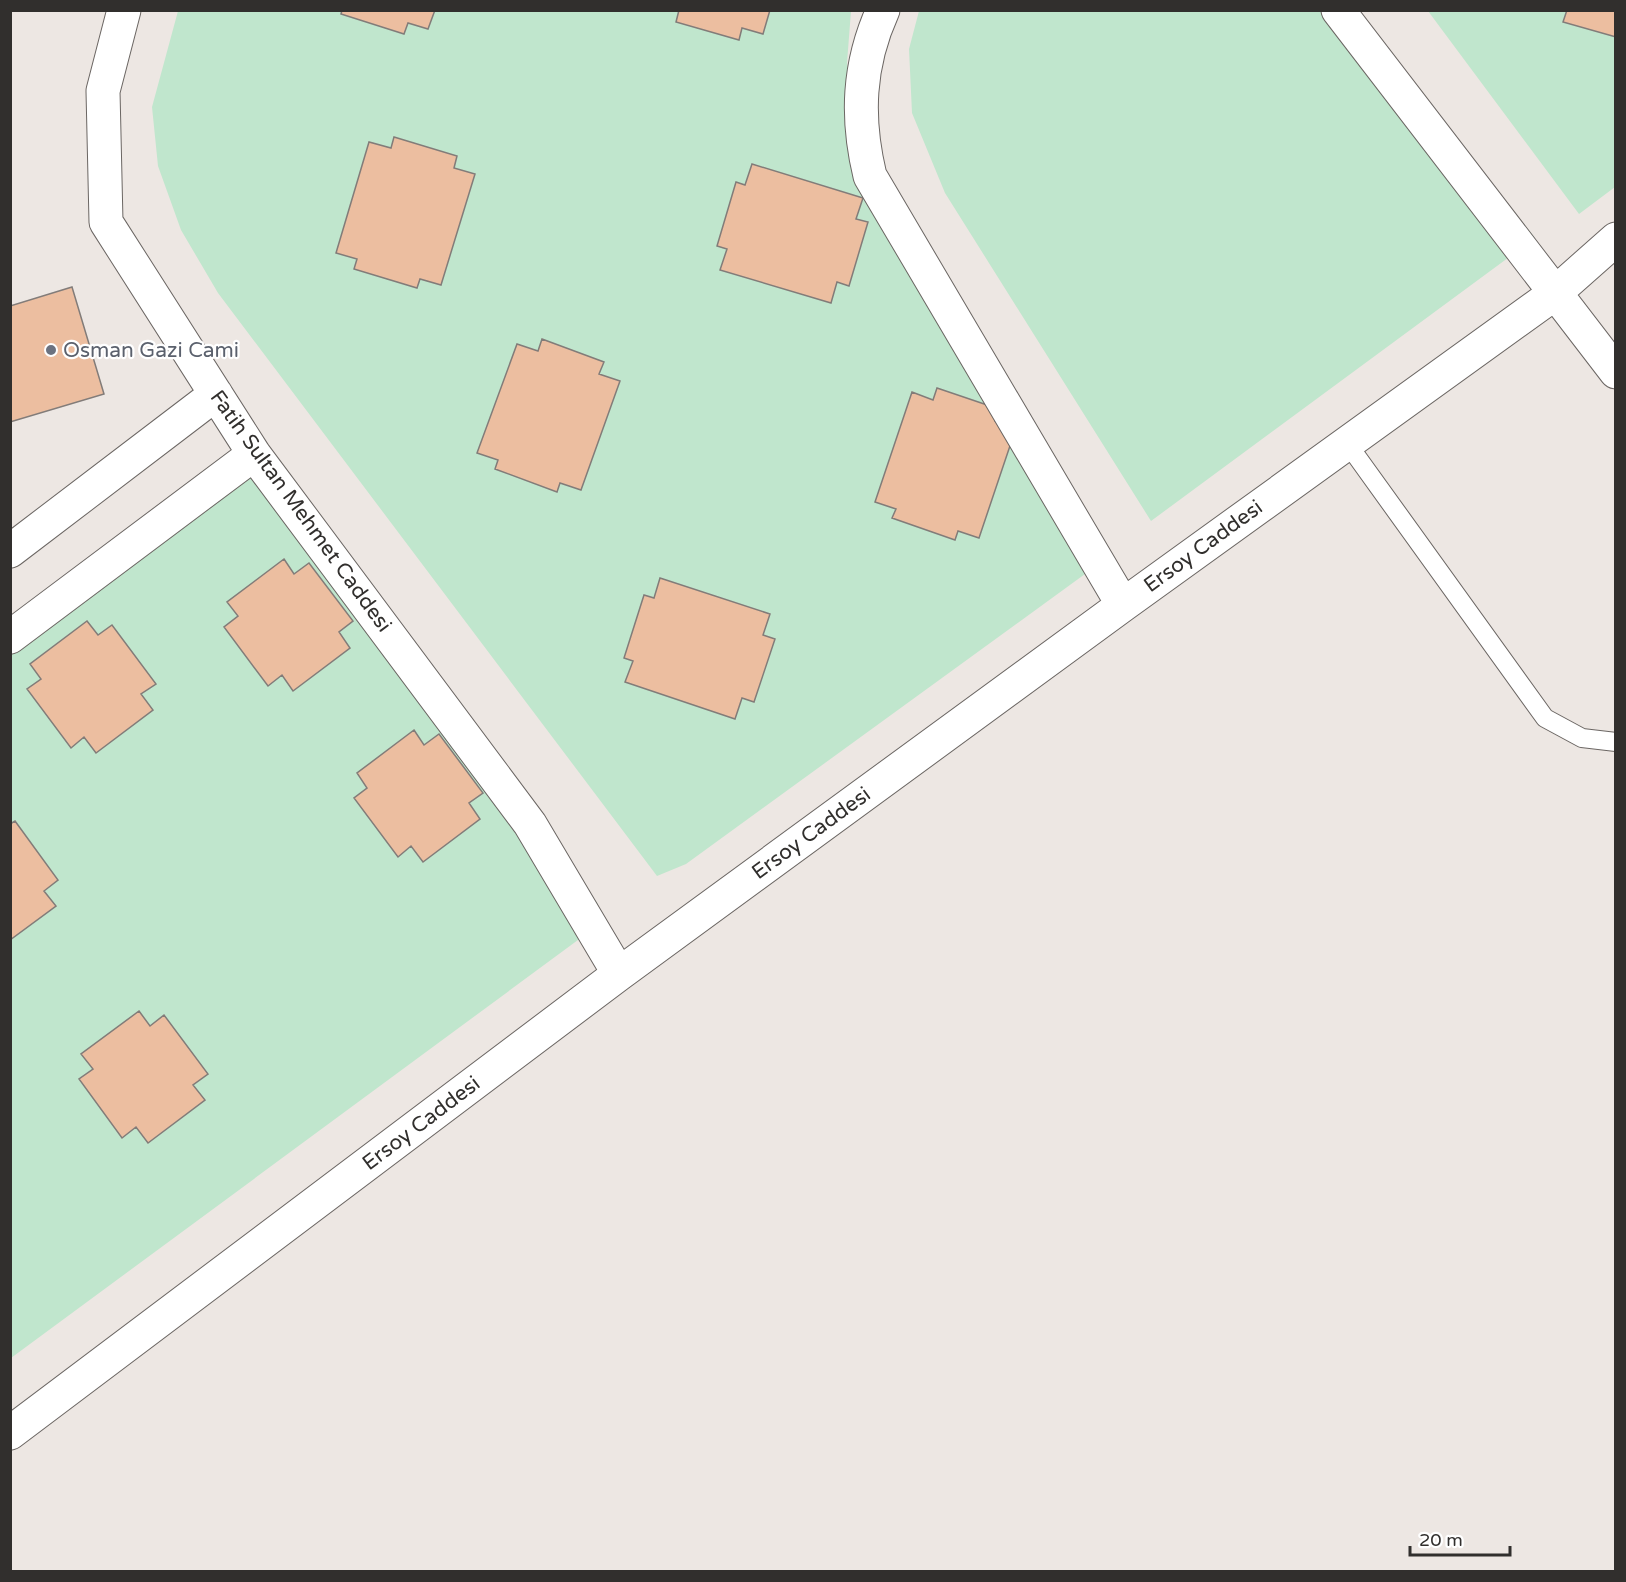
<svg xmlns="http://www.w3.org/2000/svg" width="1626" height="1582" viewBox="0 0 1626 1582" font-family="'Varela Round',sans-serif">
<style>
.green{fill:#c0e6cd}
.building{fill:#ecbea0;stroke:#827c79;stroke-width:1.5}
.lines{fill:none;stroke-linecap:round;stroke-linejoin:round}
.service-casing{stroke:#6b6663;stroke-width:20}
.minor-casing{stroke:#6b6663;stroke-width:35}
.service{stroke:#fff;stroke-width:18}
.minor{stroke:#fff;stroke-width:33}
.worship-dot{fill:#6b7280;stroke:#fff;stroke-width:2}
.labels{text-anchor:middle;stroke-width:4.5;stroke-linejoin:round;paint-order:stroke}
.worship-label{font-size:21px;fill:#5b616d;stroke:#fff;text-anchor:start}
.street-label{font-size:21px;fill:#312f2d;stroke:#fff}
</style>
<rect width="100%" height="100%" fill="#ede7e3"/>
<!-- green -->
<path class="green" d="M178,11H851L847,63L860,145L1096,566L686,864L657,876L218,293L181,230L158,166L152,107Z
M919,11H1357L1535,238L1151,521L945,193L912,113L909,49Z
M1428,11H1615V187L1579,214Z
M257,468L598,904L597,926L11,1358L10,651Z"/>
<!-- building -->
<path class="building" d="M342,10H435L428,29L408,23L404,34L341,14Z
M679,10H770L763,34L742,28L739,40L676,22Z
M1567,10H1616V37L1563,22Z
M394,137L457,156L454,168L475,174L441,285L420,279L417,288L354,269L357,259L336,253L369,142L391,148Z
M752,164L863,198L856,219L868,222L849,286L837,282L831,303L720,270L727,249L717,246L736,182L745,185Z
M72,287L104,394L10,422V306Z
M542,339L604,362L599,374L620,381L581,490L560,483L557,492L495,469L498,460L477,453L517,344L538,351Z
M937,388L999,409L995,421L1016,428L979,538L958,531L955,540L892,518L896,509L875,502L912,392L933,400Z
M284,559L294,574L309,563L353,621L339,632L350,648L293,691L282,675L268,686L224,627L238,616L227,602Z
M660,578L770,614L763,635L775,639L754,702L742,698L735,719L625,682L633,661L624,658L644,595L654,598Z
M87,621L98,635L112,625L156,684L141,694L153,710L96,753L84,737L71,748L27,689L41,679L30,664Z
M414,730L424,745L439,734L483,793L469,803L480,819L423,862L411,846L398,857L354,798L367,788L357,773Z
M15,821L58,880L44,891L56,906L10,940V824Z
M139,1011L150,1026L164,1015L208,1074L193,1085L205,1100L148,1143L136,1127L122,1138L79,1079L93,1069L81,1054Z"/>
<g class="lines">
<!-- service casing -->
<g class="service-casing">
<path id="service" d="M1347,443L1545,718L1582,738L1616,742"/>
</g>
<!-- minor casing -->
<g class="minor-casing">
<path id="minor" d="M124,10L103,91L106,222L254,454L530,824L619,974
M883,10C858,65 856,118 870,176L1123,605
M1338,10L1616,372
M10,551L216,394
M10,637L254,454
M10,1433L619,974L1123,605L1554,294L1616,239"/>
</g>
<!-- service -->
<use href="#service" class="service"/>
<!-- minor -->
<use href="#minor" class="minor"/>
</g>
<!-- markers -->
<circle class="worship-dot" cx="51" cy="350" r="6"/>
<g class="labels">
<!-- worship labels -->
<g class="worship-label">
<text x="63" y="357">Osman Gazi Cami</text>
</g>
<!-- street labels -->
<g class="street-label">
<text transform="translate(301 511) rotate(54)" y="7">Fatih Sultan Mehmet Caddesi</text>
<text transform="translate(1203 546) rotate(-36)" y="7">Ersoy Caddesi</text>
<text transform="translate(811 833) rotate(-36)" y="7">Ersoy Caddesi</text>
<text transform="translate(421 1123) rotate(-37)" y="7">Ersoy Caddesi</text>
</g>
</g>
<!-- border -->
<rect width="1626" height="1582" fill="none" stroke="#312f2d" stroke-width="24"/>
<!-- scale -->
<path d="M1410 1546v9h100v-9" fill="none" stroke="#312f2d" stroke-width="3"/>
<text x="1419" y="1546" font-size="18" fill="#312f2d" stroke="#ffffff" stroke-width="4.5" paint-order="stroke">20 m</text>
</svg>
